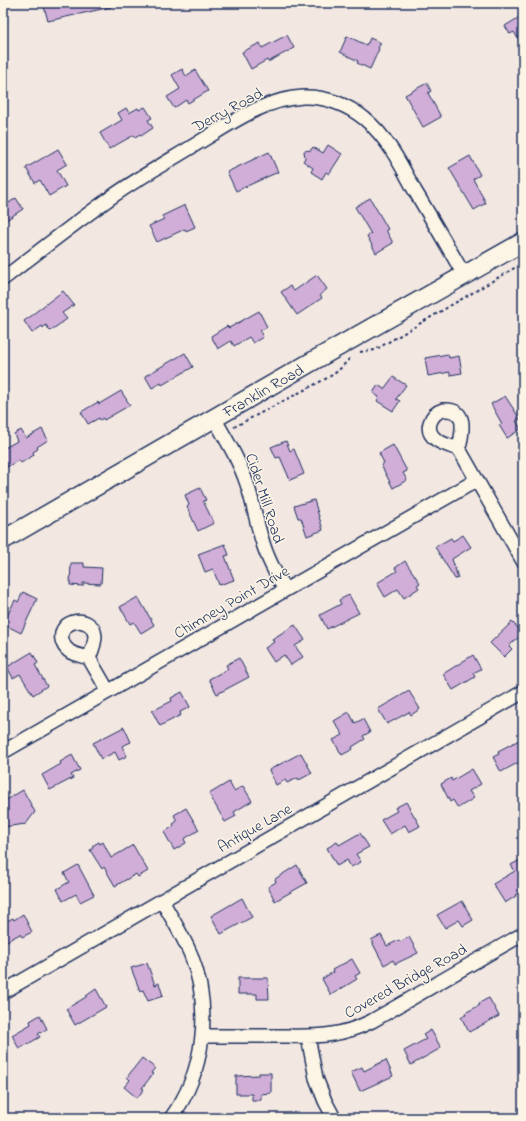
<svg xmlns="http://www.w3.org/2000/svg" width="526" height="1121" viewBox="0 0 526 1121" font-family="'Indie Flower',sans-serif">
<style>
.building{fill:#d1aed8;stroke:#1b2f5e}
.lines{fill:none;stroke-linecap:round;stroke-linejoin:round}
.street-casing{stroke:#1b2f5e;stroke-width:16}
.secondary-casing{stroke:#1b2f5e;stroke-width:21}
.path{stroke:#1b2f5e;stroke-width:2;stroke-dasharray:3 3;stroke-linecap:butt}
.street{stroke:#fcf5e5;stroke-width:13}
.secondary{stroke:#fcf5e5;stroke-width:18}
.labels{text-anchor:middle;stroke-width:3;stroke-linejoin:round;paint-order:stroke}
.street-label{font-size:16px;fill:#1b2f5e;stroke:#fcf5e5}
</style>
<rect width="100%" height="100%" fill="#f3e7e2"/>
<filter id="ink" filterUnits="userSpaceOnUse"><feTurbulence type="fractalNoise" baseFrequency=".025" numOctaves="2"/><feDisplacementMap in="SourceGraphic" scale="8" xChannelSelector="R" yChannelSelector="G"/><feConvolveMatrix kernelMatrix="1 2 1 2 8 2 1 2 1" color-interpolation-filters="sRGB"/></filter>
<g filter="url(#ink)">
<!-- building -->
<path class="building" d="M43,3H110L111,7L48,21Z
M523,15V47L514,32L510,34L505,26Z
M287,35L294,48L268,62L267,60L251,69L242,52L260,43L262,48Z
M347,36L366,45L367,43H368L370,38L381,43L378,48L379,49L370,69L357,63L358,61L340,52Z
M182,69L186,76L195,70L208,91L188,103L186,100L174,108L167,97L180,89L172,75Z
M427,83L431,91L428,93L441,117L423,127L405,95Z
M145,107L152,118L148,120L153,128L141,136L140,134L135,137L134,135L109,149L100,133L122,120L118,113L126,108L129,113L138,108L139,110Z
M328,145L342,154L329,174L326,172L322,179L311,172L313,168L303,161L305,158L304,151L311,150L313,147L323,153Z
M58,149L67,164L57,170L66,186L49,196L40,180L35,183L26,168Z
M269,152L278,172L236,191L227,172Z
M470,156L480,175L473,179L486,203L474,210L449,168Z
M16,198L23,209L3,222V207Z
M370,198L388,229L386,230L393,243L376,253L367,236L371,234L355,207Z
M185,205L195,227L186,231L185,229L157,242L149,226L164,219L162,216Z
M317,275L327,289L320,295L322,298L297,315L281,292L290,286L294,291Z
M63,291L74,305L62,313L67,319L50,331L46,325L43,328L42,326L32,333L24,321L34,314H33Z
M259,311L267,327L260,331L263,337L253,343L249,337L234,346L231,341L218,349L211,336L227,326L229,328Z
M185,353L193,367L162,385L161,383L152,388L145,376Z
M448,354L449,358L459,356L462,373L450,375V372L428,376L425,358Z
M393,377L406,385L396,399L400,401L393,411L377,401L379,397L373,393L378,385L384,389Z
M121,391L130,405L104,420L103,418L100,420L99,418L88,424L81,412L98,402L99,404Z
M505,396L520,419L516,421L521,429L507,438L499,425L502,424L491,404Z
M42,429L48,440L37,447L38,449L33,452L34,455L21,463L19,460L7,467L3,459V449L17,441L14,434L21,430L26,438Z
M286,441L290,451L294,449L304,474L290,480L280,457L276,458L271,447Z
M393,445L407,471L403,473L407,480L393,488L381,465L384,463L379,453Z
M200,488L206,500L203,501L214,523L198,531L187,507L189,505L185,495Z
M314,500L323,530L307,536L301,518H298L294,506Z
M463,535L471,547L452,559L458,578L455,579L435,547L451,538L453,541Z
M225,544L229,555L225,556L234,580L219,585L213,569L205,572L198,554Z
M405,561L420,583L417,585L419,588L404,598L398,589L385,597L377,583L397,571L395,568Z
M71,563H84V567L102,568L101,584L83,583V586L70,585Z
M23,592L37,599L21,633L3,624L15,600L18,602Z
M349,595L359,613L327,629L320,615L341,604L339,600Z
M138,597L154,625L141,633L134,622L130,624L120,607Z
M512,622L523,633L509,646L512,649L504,657L490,643Z
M295,625L305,640L295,646L303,657L291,665L284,655L274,662L265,648L274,642L272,639Z
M32,652L38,663L35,665L47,686L33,695L20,674L13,678L7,667Z
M473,655L481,669L473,673L475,677L453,690L443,674Z
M239,658L249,677L217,694L209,679L228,669L226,665Z
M409,691L420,709L411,715L409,712L387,724L378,709Z
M182,692L190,707L180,712L181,715L160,726L152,711L172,701L171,698Z
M349,712L355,723L363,719L370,732L363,736L365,739L352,747L353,749L342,755L333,740L343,735L334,721Z
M124,727L131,742L122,746L127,756L119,760L115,752L101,759L93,743Z
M523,738V760L501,772L493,757L499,754L498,751Z
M301,753L312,773L299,780L298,778L287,783L285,780L276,785L269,770Z
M72,755L80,770L71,775L73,778L50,790L42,775L61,764L60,762Z
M472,769L481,784L469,791L474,798L458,808L453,800L450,802L441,784L451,778L452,781Z
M229,782L234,791L243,786L252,801L234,812L236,816L225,822L209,794Z
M23,790L35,812L26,824L3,827V802Z
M406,802L420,826L409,832L405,825L390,834L381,820L397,811L395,808Z
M186,808L199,830L184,839L186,843L174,850L164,832L174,826L173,824L177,821L174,815Z
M360,833L369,847L356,854L361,862L351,867L347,860L337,866L327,848L337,842L339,845Z
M99,842L100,844L103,842L111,858L133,845L148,871L138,877L136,874L115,886L104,867L102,869L90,850L93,848L92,846Z
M520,860L523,865V890L515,895L516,896L505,903L493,884L515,871L511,865Z
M78,865L94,895L80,902L76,894L63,901L57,889L69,882L64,873Z
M297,865L307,883L275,901L268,887L276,882L275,879Z
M242,898L252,917L221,934L211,916Z
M462,901L473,920L463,926L459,920L445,928L437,915Z
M23,914L32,932L22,937L20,934L3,943V923L13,918L14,920Z
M381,935L387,946L399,940L400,942L409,937L418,953L395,964L393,960L384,965L371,940Z
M352,959L360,973L355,976L357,979L331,995L322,979L333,972L332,970Z
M147,963L155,985L159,983L163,996L148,1001L143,990L140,991L131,968Z
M238,978H268L269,999H257V994H238Z
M96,989L106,1007L75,1025L66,1009L86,997V996Z
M489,998L499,1016L469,1032L461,1017L466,1015L465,1013L480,1005L479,1003Z
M40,1015L47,1029L38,1034L40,1037L19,1049L12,1035L31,1024L30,1021Z
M431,1030L441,1048L411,1065L404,1051L426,1039L423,1035Z
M142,1058L155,1068L151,1073L153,1074L142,1088L144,1089L137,1098L124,1087L130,1080L127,1077Z
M386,1060L393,1076L360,1091L351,1072L362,1067L364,1071Z
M259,1073H271V1093L261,1094V1100H252V1094H236V1076L259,1075Z"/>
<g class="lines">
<!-- street casing -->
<g class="street-casing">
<path id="street" d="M3,279C39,251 75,223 113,196C140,177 169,161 198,143C230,124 264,99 303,97C325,96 348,105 365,119C388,138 401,165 415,191C432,219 448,247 464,275
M443,410C469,408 462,433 459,449C447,445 425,440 430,423C432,416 436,412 443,410Z
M214,418C226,439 239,460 247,484C253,502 256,521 262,540C267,558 276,574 285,590
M459,449L523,561
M89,658C83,656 74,655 69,651C65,648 63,644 62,640C58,618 93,614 95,636C95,644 92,651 89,658L108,691
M3,752L477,480
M162,901C172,918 183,936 191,955C212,1008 205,1072 171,1118
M3,992L523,692
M202,1036C226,1036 249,1036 273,1036C312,1036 336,1039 372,1021L523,934
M308,1037L316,1078L325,1101L334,1118"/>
</g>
<!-- secondary casing -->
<g class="secondary-casing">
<g id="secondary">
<path id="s1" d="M3,540L313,361L523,242"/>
</g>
</g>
<!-- path -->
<path class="path" d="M360,352L375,350L523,263
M234,427L329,377L338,371L351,357"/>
<!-- street -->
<use href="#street" class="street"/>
<!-- secondary -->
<use href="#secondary" class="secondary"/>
</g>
</g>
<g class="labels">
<!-- street labels -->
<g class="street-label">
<text transform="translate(227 109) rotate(-28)" y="6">Derry Road</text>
<text dy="6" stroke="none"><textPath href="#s1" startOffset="300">Franklin Road</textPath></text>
<text transform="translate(266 498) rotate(72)" y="6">Cider Mill Road</text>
<text transform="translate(231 601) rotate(-30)" y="6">Chimney Point Drive</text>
<text transform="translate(254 827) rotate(-30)" y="6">Antique Lane</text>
<text transform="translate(405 980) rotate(-29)" y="6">Covered Bridge Road</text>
</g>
</g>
<!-- margin -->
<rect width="526" height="1121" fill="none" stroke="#fcf5e5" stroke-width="16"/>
<rect x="8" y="8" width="510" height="1105" fill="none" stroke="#1b2f5e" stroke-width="1.5" filter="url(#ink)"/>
</svg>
